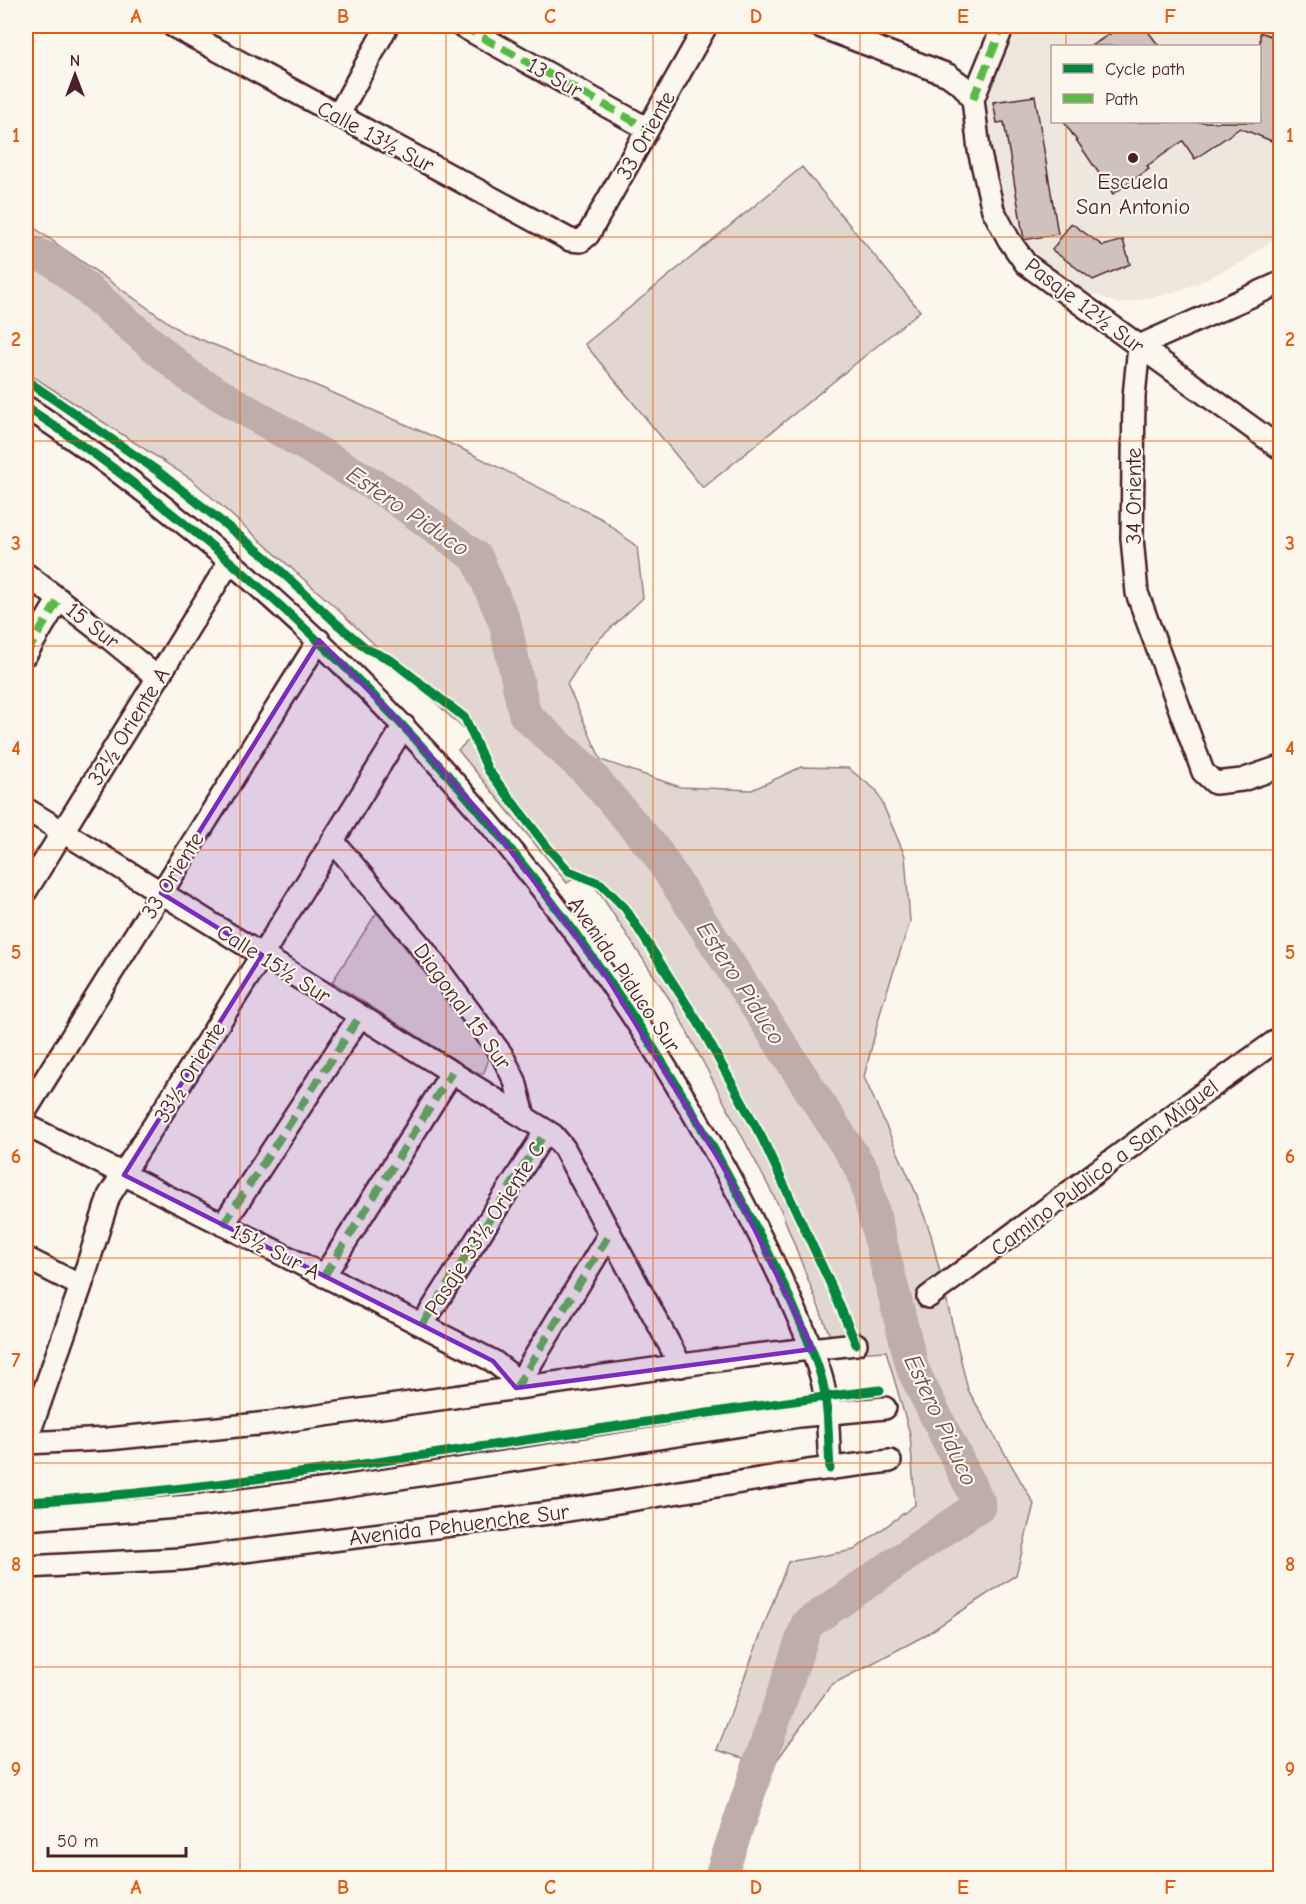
<svg xmlns="http://www.w3.org/2000/svg" width="1306" height="1904" viewBox="0 0 1306 1904" font-family="'Comic Neue',sans-serif">
<style>
.built{fill:#eee7de;fill-rule:evenodd}
.green{fill:#e2d7d0;stroke:#967b7e;stroke-width:1.5}
.lines{fill:none;stroke-linecap:round;stroke-linejoin:round}
.river{stroke:#bfadaa;stroke-width:33}
.building{fill:#cfc2bc;stroke:#4a1f2b;stroke-width:1.5}
.minor-casing{stroke:#4a1f2b;stroke-width:26}
.minor{stroke:#fbf7ec;stroke-width:21}
.quiet{stroke:#58b947;stroke-width:8;stroke-dasharray:15 8;stroke-linecap:butt}
.cycleway-casing{stroke:#fbf7ec;stroke-width:13}
.cycleway{stroke:#00873e;stroke-width:9}
.marked{fill:#7b2cbf;fill-opacity:0.2;stroke:#7b2cbf;stroke-width:4.5;stroke-linejoin:round}
.grid{fill:none;stroke:#e8590c;stroke-width:1.5;stroke-opacity:0.55}
.poi-dot{fill:#4a1f2b;stroke:#fbf7ec;stroke-width:2}
.labels{text-anchor:middle;stroke-width:4.5;stroke-linejoin:round;paint-order:stroke}
.street-label{font-size:22px;fill:#4a1f2b;stroke:#fbf7ec}
.poi-label{font-size:22px;fill:#4a1f2b;stroke:#fbf7ec}
.water-label{font-size:24px;font-style:italic;fill:#6d4a51;stroke:#fbf7ec}
.neatline{fill:none;stroke:#e8590c;stroke-width:2}
.grid-label{font-size:20px;text-anchor:middle;font-weight:bold;fill:#e8590c}
</style>
<rect width="100%" height="100%" fill="#fbf7ec"/>
<filter id="ink" filterUnits="userSpaceOnUse"><feTurbulence type="fractalNoise" baseFrequency=".0167" numOctaves="2"/><feDisplacementMap in="SourceGraphic" scale="12" xChannelSelector="R" yChannelSelector="G"/><feConvolveMatrix kernelMatrix="1 2 1 2 8 2 1 2 1" color-interpolation-filters="sRGB"/></filter>
<g filter="url(#ink)">
<!-- built -->
<path class="built" d="M1016,26H1280V234L1244,261L1196,284L1171,293L1119,304L1082,290L1049,268L1022,239L1011,223L993,187L984,108ZM1052,46H1260V122H1052Z"/>
<!-- green -->
<path class="green" d="M802,167L920,311L703,488L585,344Z
M26,222L182,332L317,386L462,449L602,519L637,547L643,598L592,646L567,684L601,760L680,787L752,790L801,767L848,768L877,791L905,856L910,922L882,1006L864,1077L916,1193L931,1235L968,1390L1034,1504L1016,1575L924,1636L831,1685L772,1767L717,1750L788,1562L854,1550L915,1505L910,1434L886,1351L837,1354L781,1210L672,1003L585,871L567,883L458,750L472,737L334,606L191,479L26,372Z
M377,912L489,1055L487,1065L483,1074L471,1070L332,982Z"/>
<g class="lines">
<!-- river -->
<path class="river" d="M26,250L54,261L193,379L389,494L477,558L505,623L525,715L588,772L655,850L863,1171L913,1370L980,1505L807,1624L720,1878"/>
</g>
<!-- building -->
<path class="building" d="M1122,26H1144L1159,46H1091Z
M1260,32L1281,40V128L1274,142L1240,128L1195,159L1183,141L1147,166L1149,169L1113,194L1064,122H1260Z
M1035,96L1058,234L1024,240L1004,122L997,123L993,102Z
M1071,223L1103,246L1123,240L1130,264L1093,280L1052,250Z"/>
<g class="lines">
<!-- minor casing -->
<g class="minor-casing">
<path id="minor" d="M173,26L570,240L581,241L588,235L706,26
M462,26L648,129
M819,26L948,75L963,86L973,99L979,150L993,210L1009,240L1026,264L1280,448
M973,99L1003,26
M338,116L387,26
M1280,283L1139,346L1134,396L1132,538L1137,593L1203,772L1215,783L1242,780L1280,767
M26,407C99,454 167,508 233,564C425,729 587,924 711,1144C740,1196 768,1249 792,1303C803,1329 815,1353 822,1380C829,1408 828,1440 830,1469
M26,574L109,638L158,678
M26,654L59,599
M26,809L553,1135L564,1148L681,1366
M333,841L424,950L502,1055L515,1081L524,1116
M26,891L230,561
M26,1110L319,640
M26,1125L493,1361L507,1372L516,1388
M223,1225L360,1016
M26,1258L81,1286
M324,1276L452,1072
M928,1297C1045,1211 1161,1122 1280,1038
M422,1325L546,1131
M516,1388L610,1233
M26,1442L81,1286L109,1196L262,955L404,726
M26,1443L108,1439L268,1423L747,1356L856,1344
M26,1519L202,1505L329,1489L799,1416L885,1408
M26,1567L181,1559L557,1512L808,1471L890,1461"/>
</g>
<!-- minor -->
<use href="#minor" class="minor"/>
<!-- quiet -->
<path class="quiet" d="M462,26L648,129
M973,99L1003,26
M26,654L59,599
M223,1225L360,1016
M324,1276L452,1072
M422,1325L546,1131
M516,1388L610,1233"/>
<!-- cycleway casing -->
<g class="cycleway-casing">
<path id="cycleway" d="M26,380L159,472L266,557L336,623L367,649L391,660L465,718L488,770L548,848L569,871L601,884L625,908L698,1022L762,1138L830,1283L856,1344
M26,407C99,454 167,508 233,564C425,729 587,924 711,1144C740,1196 768,1249 792,1303C803,1329 815,1353 822,1380C829,1408 828,1440 830,1469
M26,1502C144,1495 260,1479 377,1462C545,1438 712,1410 880,1390"/>
</g>
<!-- cycleway -->
<use href="#cycleway" class="cycleway"/>
</g>
</g>
<!-- marked area -->
<path class="marked" d="M319,640L404,726L491,825L605,974L726,1171L813,1349L516,1388L493,1361L124,1175L262,955L161,893Z"/>
<!-- grid -->
<path class="grid" d="M240,26V1878M446,26V1878M653,26V1878M860,26V1878M1066,26V46M1066,122V1878M26,237H1280M26,441H1280M26,646H1280M26,850H1280M26,1054H1280M26,1258H1280M26,1463H1280M26,1667H1280"/>
<!-- markers -->
<circle class="poi-dot" cx="1133" cy="158" r="6"/>
<g class="labels">
<!-- street labels -->
<g class="street-label">
<text transform="translate(555 77) rotate(29)" y="8">13 Sur</text>
<text transform="translate(645 135) rotate(-61)" y="8">33 Oriente</text>
<text transform="translate(376 136) rotate(28)" y="8">Calle 13½ Sur</text>
<text transform="translate(1085 305) rotate(37)" y="8">Pasaje 12½ Sur</text>
<text transform="translate(1133 496) rotate(-90)" y="8">34 Oriente</text>
<text transform="translate(93 625) rotate(38)" y="8">15 Sur</text>
<text transform="translate(128 726) rotate(-58)" y="8">32½ Oriente A</text>
<text transform="translate(172 875) rotate(-58)" y="8">33 Oriente</text>
<text transform="translate(274 963) rotate(32)" y="8">Calle 15½ Sur</text>
<text transform="translate(625 974) rotate(56)" y="8">Avenida Piduco Sur</text>
<text transform="translate(463 1006) rotate(54)" y="8">Diagonal 15 Sur</text>
<text transform="translate(189 1072) rotate(-58)" y="8">33½ Oriente</text>
<text transform="translate(1104 1167) rotate(-37)" y="8">Camino Publico a San Miguel</text>
<text transform="translate(484 1228) rotate(-57)" y="8">Pasaje 33½ Oriente C</text>
<text transform="translate(276 1251) rotate(27)" y="8">15½ Sur A</text>
<text transform="translate(459 1524) rotate(-7)" y="8">Avenida Pehuenche Sur</text>
</g>
<!-- poi labels -->
<g class="poi-label">
<text x="1133" y="189">Escuela<tspan x="1133" dy="25">San Antonio</tspan></text>
</g>
<!-- water labels -->
<g class="water-label">
<text transform="translate(408 511) rotate(34)" y="8">Estero Piduco</text>
<text transform="translate(741 983) rotate(57)" y="8">Estero Piduco</text>
<text transform="translate(941 1420) rotate(65)" y="8">Estero Piduco</text>
</g>
</g>
<!-- margin -->
<rect width="1306" height="1904" fill="none" stroke="#fbf7ec" stroke-width="66"/>
<!-- legend -->
<rect x="1051" y="45" width="210" height="78" fill="#fbf7ec" stroke="#b4a19f" stroke-width="1.5"/>
<rect x="1063" y="64" width="30" height="9" fill="#00873e" stroke="#b4a19f" stroke-width="1.5"/>
<text x="1105" y="75" font-size="18" fill="#4a1f2b">Cycle path</text>
<rect x="1063" y="94" width="30" height="9" fill="#58b947" stroke="#b4a19f" stroke-width="1.5"/>
<text x="1105" y="105" font-size="18" fill="#4a1f2b">Path</text>
<!-- north arrow -->
<g transform="translate(75 75)" stroke="#fbf7ec" stroke-width="4.5" paint-order="stroke">
<path d="M0-4.5L10 22L0 15L-10 22Z" fill="#4a1f2b"/>
<text y="-9" font-size="16" font-weight="bold" text-anchor="middle" fill="#4a1f2b">N</text>
</g>
<!-- scale -->
<path d="M48 1847v9h138v-9" fill="none" stroke="#4a1f2b" stroke-width="3"/>
<text x="57" y="1847" font-size="18" fill="#4a1f2b" stroke="#fbf7ec" stroke-width="4.5" paint-order="stroke">50 m</text>
<rect x="33" y="33" width="1240" height="1838" class="neatline"/>
<g class="grid-label">
<text x="136" y="23">A</text>
<text x="343" y="23">B</text>
<text x="550" y="23">C</text>
<text x="756" y="23">D</text>
<text x="963" y="23">E</text>
<text x="1170" y="23">F</text>
<text x="16" y="142">1</text>
<text x="1290" y="142">1</text>
<text x="16" y="346">2</text>
<text x="1290" y="346">2</text>
<text x="16" y="550">3</text>
<text x="1290" y="550">3</text>
<text x="16" y="755">4</text>
<text x="1290" y="755">4</text>
<text x="16" y="959">5</text>
<text x="1290" y="959">5</text>
<text x="16" y="1163">6</text>
<text x="1290" y="1163">6</text>
<text x="16" y="1367">7</text>
<text x="1290" y="1367">7</text>
<text x="16" y="1571">8</text>
<text x="1290" y="1571">8</text>
<text x="16" y="1776">9</text>
<text x="1290" y="1776">9</text>
<text x="136" y="1894">A</text>
<text x="343" y="1894">B</text>
<text x="550" y="1894">C</text>
<text x="756" y="1894">D</text>
<text x="963" y="1894">E</text>
<text x="1170" y="1894">F</text>
</g>
</svg>
